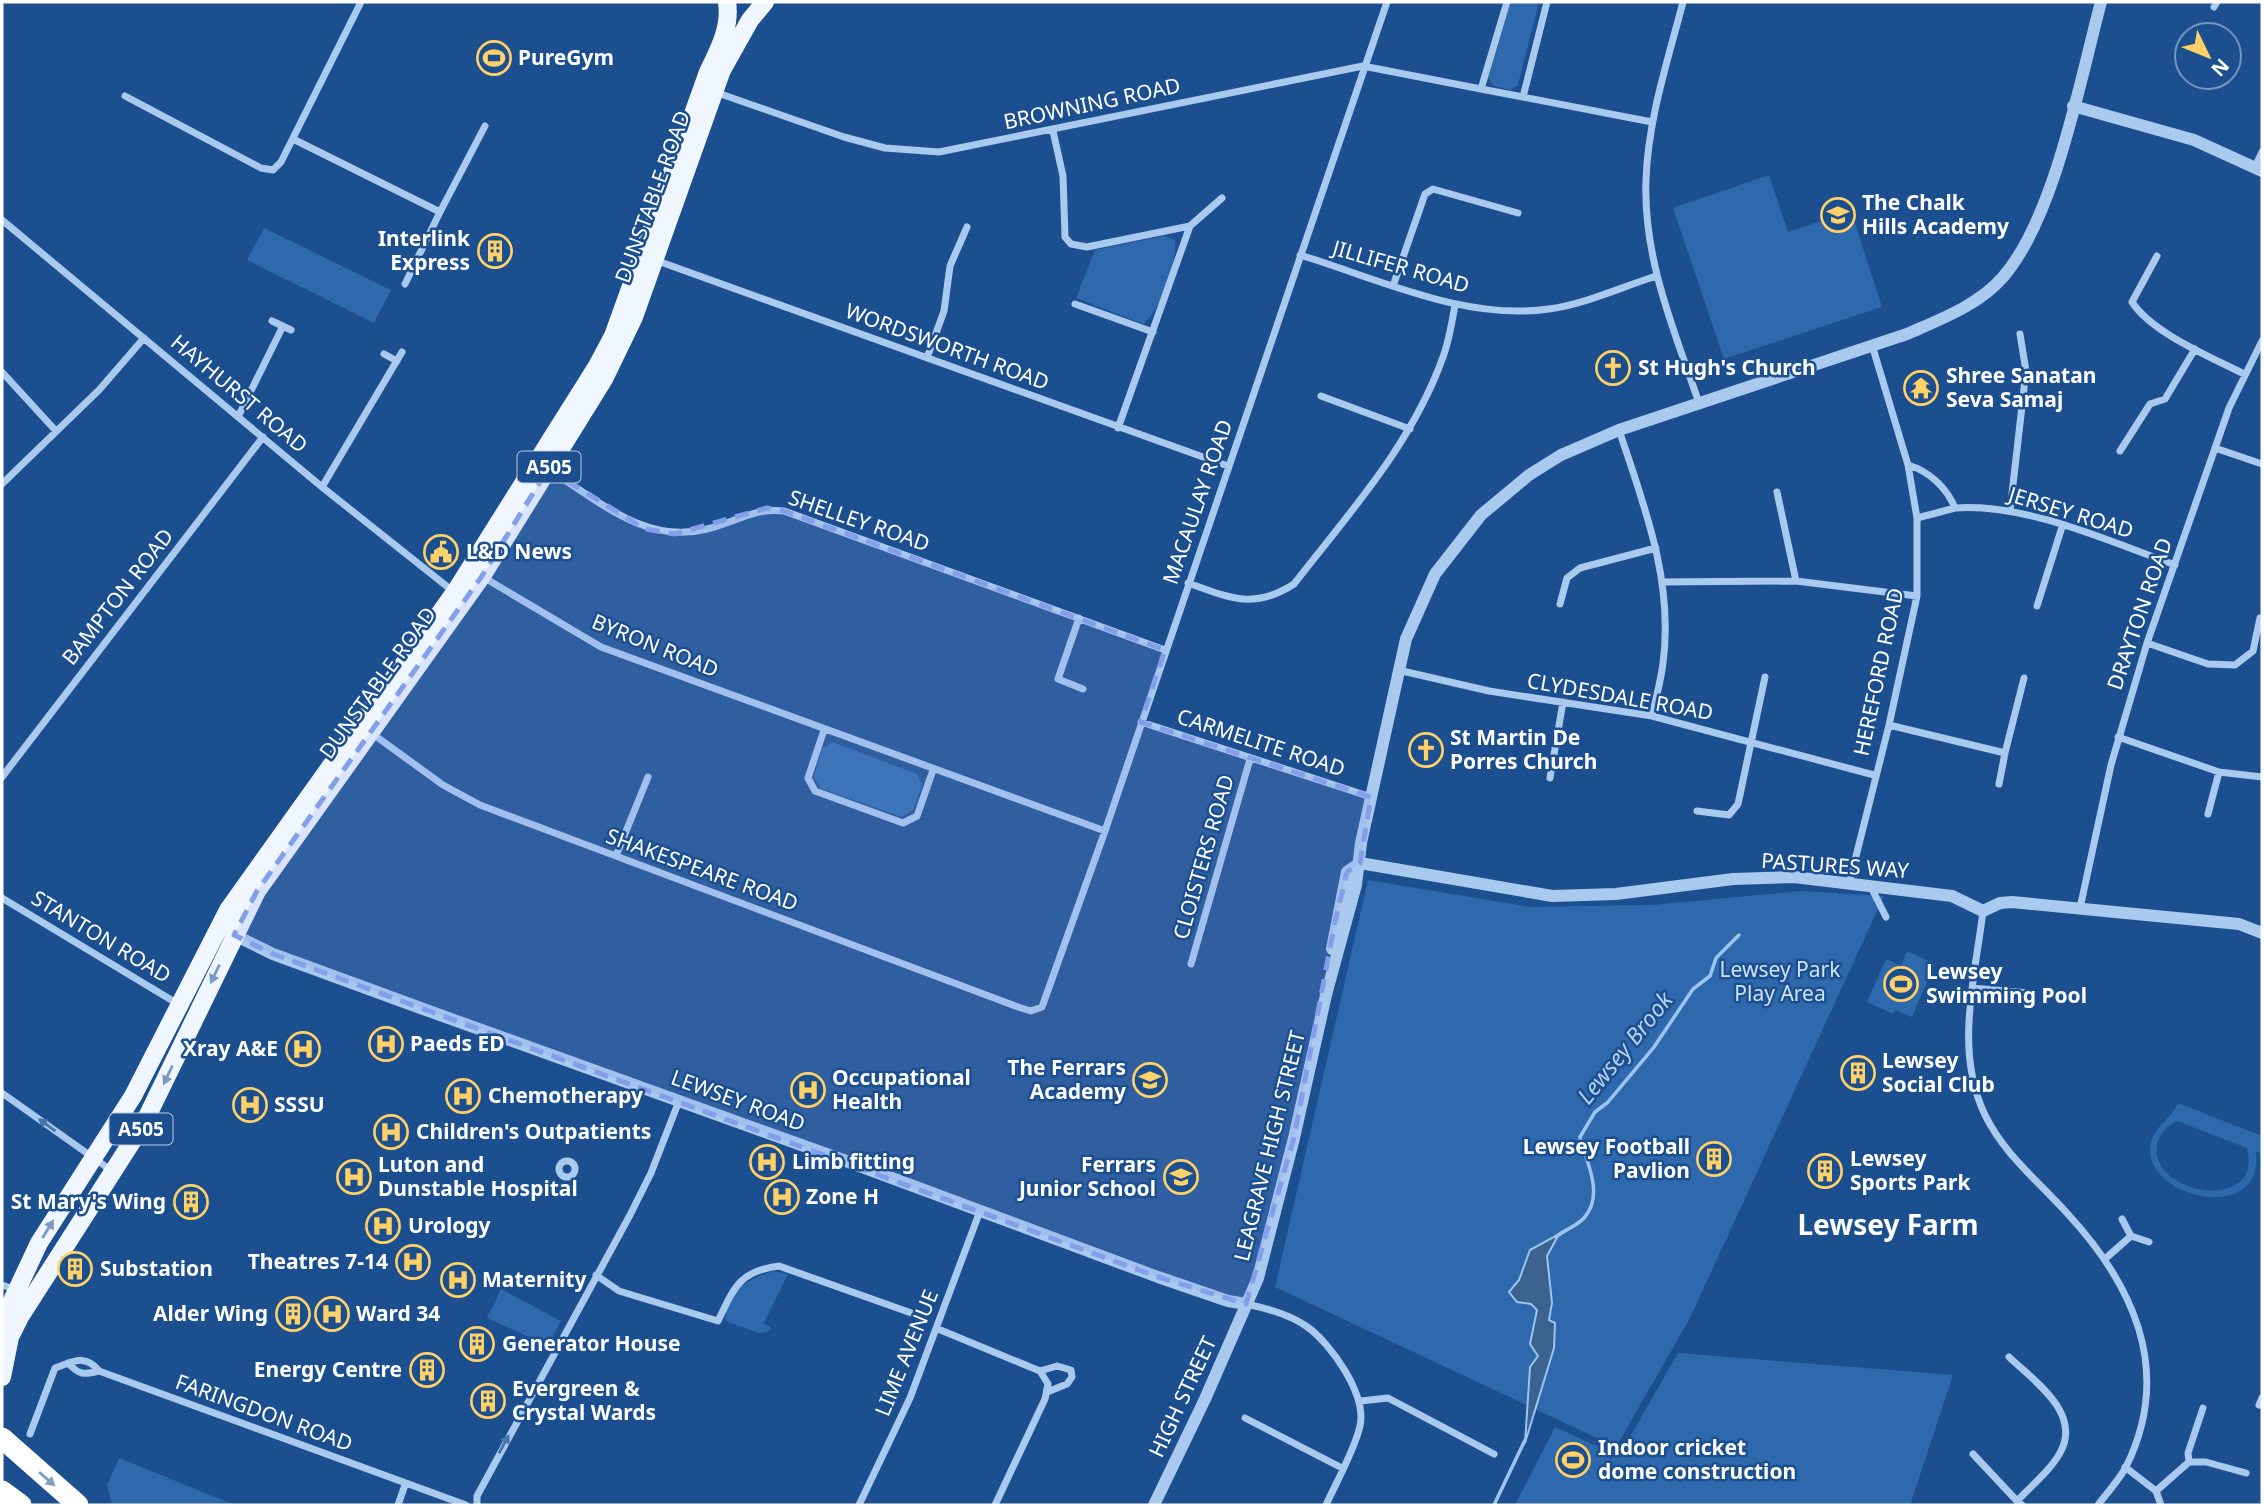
<svg xmlns="http://www.w3.org/2000/svg" width="2264" height="1507" viewBox="0 0 2264 1507" font-family="'Noto Sans',sans-serif">
<style>
.green{fill:#2e69ad;fill-rule:evenodd}
.water{fill:#3c6290;stroke:#9cc4f0;stroke-width:2}
.lines{fill:none;stroke-linecap:round;stroke-linejoin:round}
.stream{stroke:#9cc4f0;stroke-width:3.5}
.minor{stroke:#a9c9ee;stroke-width:7}
.tertiary{stroke:#a9c9ee;stroke-width:12}
.primary{stroke:#f0f6ff;stroke-width:18}
.motorway{stroke:#fff;stroke-width:21}
.oneway{fill:#7b9ac1}
.oneway2{fill:#4674ac}
.oneway3{fill:#829ec1}
.marked{fill:#839eea;fill-opacity:0.2;stroke:#839eea;stroke-width:5;stroke-dasharray:14 9;stroke-linejoin:round}
.labels{text-anchor:middle;stroke-width:5;stroke-linejoin:round;paint-order:stroke}
.shield{fill:#1b4f8f;stroke:#bbcadd;stroke-width:2}
.shield-label{font-size:19px;font-weight:bold;fill:#fff}
.poi-label{font-size:21px;font-weight:bold;fill:#fff;stroke:#1b4f8f;text-anchor:start}
.street-label{font-size:21px;fill:#fff;stroke:#1b4f8f}
.park-label{font-size:21px;fill:#cfe3fa;stroke:#1b4f8f}
.water-label{font-size:23px;font-style:italic;fill:#b5d3f5;stroke:#1b4f8f}
.district-label{font-size:28px;font-weight:bold;fill:#fff;stroke:#1b4f8f}
</style>
<rect width="100%" height="100%" fill="#1b4f8f"/>
<!-- green -->
<path class="green" d="M1511,2H1539L1518,85L1510,90L1494,86L1488,78Z
M1769,175L1788,232L1851,211L1882,307L1724,359L1673,208Z
M264,228L391,290L374,323L247,260Z
M1164,236L1175,240C1178,262 1160,311 1143,324L1076,298L1095,250Z
M832,742L917,774L922,785L913,810L902,817L820,788L814,777L822,749Z
M1368,880L1531,907L1652,905L1802,891L1884,896L1690,1318L1616,1447L1275,1287Z
M1907,951L1935,964L1912,1017L1895,1010L1893,1014L1867,1002L1886,959L1901,966Z
M2178,1103L2262,1136L2261,1153L2256,1152C2264,1225 2147,1199 2150,1148C2151,1127 2171,1121 2178,1103ZM2177,1121L2247,1148C2264,1215 2148,1194 2157,1145C2159,1134 2167,1125 2177,1121Z
M775,1271L788,1274L764,1323L771,1328L768,1332L758,1333L726,1321C722,1293 752,1276 775,1271Z
M501,1289L561,1321L551,1341L544,1344L487,1318Z
M1678,1353L1953,1375L1910,1505H1515L1555,1427L1619,1456Z
M119,1458L235,1505H112L107,1485Z"/>
<!-- water -->
<path class="water" d="M1559,1234L1547,1256L1552,1303L1549,1320L1555,1323L1554,1348L1525,1443L1530,1367L1538,1356L1530,1344L1537,1310L1531,1304L1517,1302L1509,1292L1519,1280L1530,1250Z"/>
<g class="lines">
<!-- stream -->
<path class="stream" d="M1556,1237C1564,1230 1577,1226 1584,1218C1605,1195 1586,1161 1580,1137L1595,1112L1607,1103L1654,1047L1693,989L1710,976L1716,958L1739,935
M1494,1505L1525,1440"/>
<!-- minor -->
<path class="minor" d="M1547,2L1523,97L1652,122
M1683,2C1668,60 1648,119 1646,180C1643,258 1674,330 1699,403
M2214,7L2217,2
M1481,89L1523,97
M715,92L844,137L885,148L939,152L1363,66L1481,89L1507,2
M125,96L261,168L273,170L281,162L361,2
M1053,131L1063,176L1065,237L1071,244L1087,247L1190,226
M293,139L440,212L485,126
M2255,167L2262,152
M2,220L322,487L454,592
M1300,255C1379,279 1465,321 1549,309C1585,304 1622,287 1656,276
M2157,256L2132,302C2152,333 2211,357 2244,374
M655,260L1228,466
M405,284L440,212
M1393,286L1425,194L1433,189L1518,213
M1075,304L1153,332
M272,321L291,330
M384,354L397,361
M927,358L944,311L950,266L967,227
M2,372L56,431
M1321,396L1410,429
M238,417L283,326
M1118,428L1190,226L1222,198
M1619,430C1644,505 1674,582 1663,663C1661,680 1656,698 1652,716
M2215,448L2262,464
M2120,451L2150,404L2165,399L2195,349
M1908,465C1929,471 1947,488 1955,508C2026,503 2108,541 2175,565
M548,469C598,500 645,545 707,529C735,523 754,507 784,511L1165,650
M2,484L99,390L144,338
M322,487L402,352
M1777,492L1796,581
M2010,511L2026,371L2020,334
M1917,518L1955,508
M483,577L601,647L1105,831
M1662,582L1796,581L1917,596
M1188,583C1230,598 1254,610 1294,584C1350,512 1412,444 1443,357C1449,341 1452,322 1455,305
M1560,604L1567,578L1580,568L1656,548
M2037,606L2062,527
M1079,618L1058,679L1083,689
M2147,643L2208,664L2235,665L2253,651L2260,618
M1398,670L1489,691L1652,716L1874,775
M1141,722L1371,797
M1889,725L2005,753L1999,784
M824,730L808,778L815,791L903,823L917,816L933,770
M370,732L443,785L480,805L1018,1007L1031,1011L1042,1007L1105,831L1387,2
M2118,737L2219,772L2262,777
M2005,753L2024,678
M2,777L263,437
M1550,778L1563,702
M1697,811L1729,815L1738,804L1765,677
M2208,814L2219,772
M616,856L648,777
M1849,884L1889,725L1917,596V518L1908,465L1872,345
M1871,887L1886,917
M2,898L178,1004
M2080,908L2111,765L2147,643L2229,408L2262,341
M1983,911C1975,978 1954,1051 1985,1115C2004,1154 2037,1180 2066,1212C2133,1284 2174,1370 2126,1467C2119,1480 2107,1493 2098,1505
M1191,964L1250,759
M1972,988L2029,993
M2,1093L105,1166L110,1173
M559 1169a8 8 0 1 1 16 0a8 8 0 1 1-16 0Z
M2122,1219L2131,1236
M2106,1258L2131,1236L2149,1242
M596,1275L619,1291L718,1321C734,1288 739,1271 779,1266L917,1315
M2,1285L17,1290
M1246,1304C1266,1308 1290,1315 1306,1326C1331,1343 1367,1395 1360,1426C1355,1449 1336,1483 1326,1505
M938,1329L1040,1371L1048,1384L1045,1399L995,1505
M2009,1357C2033,1380 2081,1412 2061,1451C2052,1469 2031,1486 2017,1501L2022,1505
M68,1363C79,1375 84,1375 99,1371
M1040,1371L1057,1366L1071,1370L1072,1377L1067,1384L1047,1392
M1361,1401L1388,1398L1494,1454
M2259,1405L2262,1398
M1245,1418L1342,1468
M30,1434L55,1368C73,1362 85,1353 99,1371L466,1505
M1973,1454L2017,1501
M2189,1462L2188,1453L2203,1408
M2125,1467L2156,1491L2161,1505
M2156,1491L2189,1462H2206L2246,1473
M398,1505L405,1485
M477,1505V1496L630,1215L651,1173L679,1101
M859,1505L910,1398L980,1211"/>
<!-- tertiary -->
<path class="tertiary" d="M2073,106L2194,140L2262,171
M1360,863L1552,896L1616,894L1733,879L1794,877L1952,896L1983,911L2000,903L2012,902L2239,924L2262,933
M228,932L273,954L426,1010L846,1161L1158,1277L1228,1301L1246,1304
M1332,949L1347,872L1360,863
M1154,1505L1205,1399L1258,1278L1294,1138L1326,995L1356,885L1361,843L1406,639L1435,574L1481,515L1529,475L1561,455L1619,430L1907,334C1941,319 1979,305 2003,277C2055,217 2080,80 2101,2"/>
<!-- primary -->
<path class="primary" d="M2,1322L39,1243L133,1096L228,910L455,592L597,366L613,336L708,72C719,49 731,27 727,2
M2,1377L10,1337L20,1317L144,1123L257,891L482,576L604,379L634,317L722,70L750,20L765,2"/>
<!-- motorway -->
<path class="motorway" d="M2,1438L78,1505
M2,1491L21,1505"/>
</g>
<!-- one-way arrows -->
<defs><path id="oneway-solid" d="M-6-.8H1V-3.2L6.5 0L1 3.2V.8H-6Z" transform="scale(1.75)"/></defs>
<g class="oneway">
<use href="#oneway-solid" transform="translate(215 974) rotate(116)"/>
<use href="#oneway-solid" transform="translate(168 1075) rotate(115)"/>
<use href="#oneway-solid" transform="translate(48 1229) rotate(-58)"/>
</g>
<g class="oneway2">
<use href="#oneway-solid" transform="translate(47 1125) rotate(-144)"/>
<use href="#oneway-solid" transform="translate(504 1444) rotate(-62)"/>
</g>
<use class="oneway3" href="#oneway-solid" transform="translate(47 1479) rotate(41)"/>
<!-- marked area -->
<path class="marked" d="M548,469L645,529L675,534L767,508L784,511L1165,650L1141,722L1371,797L1360,863L1347,872L1335,922L1294,1138L1246,1304L1158,1277L273,954L234,935L257,891L482,576Z"/>
<!-- icons -->
<defs>
<g id="stadium-ring" transform="scale(1.75)"><circle r="9.5" fill="#1b4f8f" stroke="#ffd166" stroke-width="1.5"/><path d="M0-5a6.5 5 0 1 0 0 10a6.5 5 0 1 0 0-10ZM-3.5-1.8h7v3.6h-7Z" fill="#ffd166"/></g>
<g id="school-ring" transform="scale(1.75)"><circle r="9.5" fill="#1b4f8f" stroke="#ffd166" stroke-width="1.5"/><path d="M0-5L7-2L0 1L-7-2ZM-4 1L0 2.5L4 1V4Q0 6-4 4Z" fill="#ffd166"/></g>
<g id="building-ring" transform="scale(1.75)"><circle r="9.5" fill="#1b4f8f" stroke="#ffd166" stroke-width="1.5"/><path d="M-4-6H4V6H1V3H-1V6H-4ZM-2.5-4.3h1.7v1.8h-1.7ZM.8-4.3h1.7v1.8H.8ZM-2.5-1h1.7V.8h-1.7ZM.8-1h1.7V.8H.8Z" fill="#ffd166"/></g>
<g id="church-ring" transform="scale(1.75)"><circle r="9.5" fill="#1b4f8f" stroke="#ffd166" stroke-width="1.5"/><path d="M-1.2-6h2.4v3.5h3.3v2.4h-3.3V6h-2.4V-.1h-3.3v-2.4h3.3Z" fill="#ffd166"/></g>
<g id="temple-ring" transform="scale(1.75)"><circle r="9.5" fill="#1b4f8f" stroke="#ffd166" stroke-width="1.5"/><path d="M0-6L5-2H3V0L6.5 2.5H4V6H1.5V3h-3V6H-4V2.5H-6.5L-3 0V-2H-5Z" fill="#ffd166"/></g>
<g id="civic-ring" transform="scale(1.75)"><circle r="9.5" fill="#1b4f8f" stroke="#ffd166" stroke-width="1.5"/><path d="M-.6-6.5H3V-4.5H.6V-3L4-1V1h2V6H-6V1h2V-1L-.6-3ZM-1.2 2.5V6h2.4V2.5Z" fill="#ffd166"/></g>
<g id="hospital-ring" transform="scale(1.75)"><circle r="9.5" fill="#1b4f8f" stroke="#ffd166" stroke-width="1.5"/><path d="M-5-5h3v3.5h4V-5h3V5h-3V1.5h-4V5h-3Z" fill="#ffd166"/></g>
</defs>
<g fill-rule="evenodd">
<use href="#stadium-ring" x="494" y="58"/>
<use href="#school-ring" x="1838" y="215"/>
<use href="#building-ring" x="495" y="251"/>
<use href="#church-ring" x="1613" y="368"/>
<use href="#temple-ring" x="1921" y="388"/>
<use href="#civic-ring" x="441" y="552"/>
<use href="#church-ring" x="1426" y="750"/>
<use href="#stadium-ring" x="1901" y="984"/>
<use href="#hospital-ring" x="386" y="1044"/>
<use href="#hospital-ring" x="303" y="1049"/>
<use href="#building-ring" x="1858" y="1073"/>
<use href="#school-ring" x="1150" y="1080"/>
<use href="#hospital-ring" x="808" y="1090"/>
<use href="#hospital-ring" x="463" y="1096"/>
<use href="#hospital-ring" x="250" y="1105"/>
<use href="#hospital-ring" x="391" y="1132"/>
<use href="#building-ring" x="1714" y="1159"/>
<use href="#hospital-ring" x="767" y="1162"/>
<use href="#building-ring" x="1825" y="1171"/>
<use href="#hospital-ring" x="354" y="1177"/>
<use href="#school-ring" x="1181" y="1177"/>
<use href="#hospital-ring" x="782" y="1197"/>
<use href="#building-ring" x="191" y="1202"/>
<use href="#hospital-ring" x="383" y="1226"/>
<use href="#hospital-ring" x="413" y="1262"/>
<use href="#building-ring" x="75" y="1269"/>
<use href="#hospital-ring" x="458" y="1280"/>
<use href="#building-ring" x="293" y="1314"/>
<use href="#hospital-ring" x="332" y="1314"/>
<use href="#building-ring" x="477" y="1344"/>
<use href="#building-ring" x="427" y="1370"/>
<use href="#building-ring" x="488" y="1401"/>
<use href="#stadium-ring" x="1573" y="1460"/>
</g>
<g class="labels">
<!-- shield labels -->
<g class="shield">
<rect x="517.5" y="451.5" width="63" height="31" rx="5"/>
<rect x="109.5" y="1113.5" width="63" height="31" rx="5"/>
</g>
<g class="shield-label">
<text x="549" y="474">A505</text>
<text x="141" y="1136">A505</text>
</g>
<!-- poi labels -->
<g class="poi-label">
<text x="518" y="65">PureGym</text>
<text x="1862" y="210">The Chalk<tspan x="1862" dy="24">Hills Academy</tspan></text>
<text x="470" y="246" text-anchor="end">Interlink<tspan x="470" dy="24">Express</tspan></text>
<text x="1638" y="375">St Hugh's Church</text>
<text x="1946" y="383">Shree Sanatan<tspan x="1946" dy="24">Seva Samaj</tspan></text>
<text x="466" y="559">L&amp;D News</text>
<text x="1450" y="745">St Martin De<tspan x="1450" dy="24">Porres Church</tspan></text>
<text x="1926" y="979">Lewsey<tspan x="1926" dy="24">Swimming Pool</tspan></text>
<text x="410" y="1051">Paeds ED</text>
<text x="278" y="1056" text-anchor="end">Xray A&amp;E</text>
<text x="1882" y="1068">Lewsey<tspan x="1882" dy="24">Social Club</tspan></text>
<text x="1126" y="1075" text-anchor="end">The Ferrars<tspan x="1126" dy="24">Academy</tspan></text>
<text x="832" y="1085">Occupational<tspan x="832" dy="24">Health</tspan></text>
<text x="488" y="1103">Chemotherapy</text>
<text x="274" y="1112">SSSU</text>
<text x="416" y="1139">Children's Outpatients</text>
<text x="1690" y="1154" text-anchor="end">Lewsey Football<tspan x="1690" dy="24">Pavlion</tspan></text>
<text x="1850" y="1166">Lewsey<tspan x="1850" dy="24">Sports Park</tspan></text>
<text x="792" y="1169">Limb fitting</text>
<text x="378" y="1172">Luton and<tspan x="378" dy="24">Dunstable Hospital</tspan></text>
<text x="1156" y="1172" text-anchor="end">Ferrars<tspan x="1156" dy="24">Junior School</tspan></text>
<text x="806" y="1204">Zone H</text>
<text x="166" y="1209" text-anchor="end">St Mary's Wing</text>
<text x="408" y="1233">Urology</text>
<text x="388" y="1269" text-anchor="end">Theatres 7-14</text>
<text x="100" y="1276">Substation</text>
<text x="482" y="1287">Maternity</text>
<text x="268" y="1321" text-anchor="end">Alder Wing</text>
<text x="356" y="1321">Ward 34</text>
<text x="502" y="1351">Generator House</text>
<text x="402" y="1377" text-anchor="end">Energy Centre</text>
<text x="512" y="1396">Evergreen &amp;<tspan x="512" dy="24">Crystal Wards</tspan></text>
<text x="1598" y="1455">Indoor cricket<tspan x="1598" dy="24">dome construction</tspan></text>
</g>
<!-- street labels -->
<g class="street-label">
<text transform="translate(1092 104) rotate(-12)" y="7">BROWNING ROAD</text>
<text transform="translate(653 197) rotate(-70)" y="7">DUNSTABLE ROAD</text>
<text transform="translate(1401 267) rotate(16)" y="7">JILLIFER ROAD</text>
<text transform="translate(947 347) rotate(20)" y="7">WORDSWORTH ROAD</text>
<text transform="translate(239 394) rotate(40)" y="7">HAYHURST ROAD</text>
<text transform="translate(1198 502) rotate(-71)" y="7">MACAULAY ROAD</text>
<text transform="translate(2071 513) rotate(17)" y="7">JERSEY ROAD</text>
<text transform="translate(859 521) rotate(19)" y="7">SHELLEY ROAD</text>
<text transform="translate(118 597) rotate(-52)" y="7">BAMPTON ROAD</text>
<text transform="translate(2140 614) rotate(-71)" y="7">DRAYTON ROAD</text>
<text transform="translate(655 646) rotate(22)" y="7">BYRON ROAD</text>
<text transform="translate(1879 672) rotate(-78)" y="7">HEREFORD ROAD</text>
<text transform="translate(378 683) rotate(-54)" y="7">DUNSTABLE ROAD</text>
<text transform="translate(1620 697) rotate(10)" y="7">CLYDESDALE ROAD</text>
<text transform="translate(1261 743) rotate(18)" y="7">CARMELITE ROAD</text>
<text transform="translate(1204 857) rotate(-74)" y="7">CLOISTERS ROAD</text>
<text transform="translate(1835 866) rotate(4)" y="7">PASTURES WAY</text>
<text transform="translate(702 870) rotate(20)" y="7">SHAKESPEARE ROAD</text>
<text transform="translate(101 937) rotate(31)" y="7">STANTON ROAD</text>
<text transform="translate(738 1101) rotate(20)" y="7">LEWSEY ROAD</text>
<text transform="translate(1270 1146) rotate(-76)" y="7">LEAGRAVE HIGH STREET</text>
<text transform="translate(907 1353) rotate(-68)" y="7">LIME AVENUE</text>
<text transform="translate(1183 1397) rotate(-65)" y="7">HIGH STREET</text>
<text transform="translate(264 1413) rotate(20)" y="7">FARINGDON ROAD</text>
</g>
<!-- park labels -->
<g class="park-label">
<text x="1780" y="977">Lewsey Park<tspan x="1780" dy="24">Play Area</tspan></text>
</g>
<!-- water labels -->
<g class="water-label">
<text transform="translate(1625 1048) rotate(-51)" y="8">Lewsey Brook</text>
</g>
<!-- district labels -->
<g class="district-label">
<text x="1888" y="1235">Lewsey Farm</text>
</g>
</g>
<!-- border -->
<rect width="2264" height="1507" fill="none" stroke="#ffffff" stroke-width="7"/>
<!-- north arrow -->
<g transform="translate(2208 56) rotate(133)"><circle r="33" fill="#1b4f8f" stroke="#7695bc" stroke-width="2"/>
<path d="M0-5L12 26L0 18L-12 26Z" fill="#ffd166"/>
<text y="-10" font-size="19" font-weight="bold" text-anchor="middle" fill="#ffffff">N</text>
</g>
</svg>
